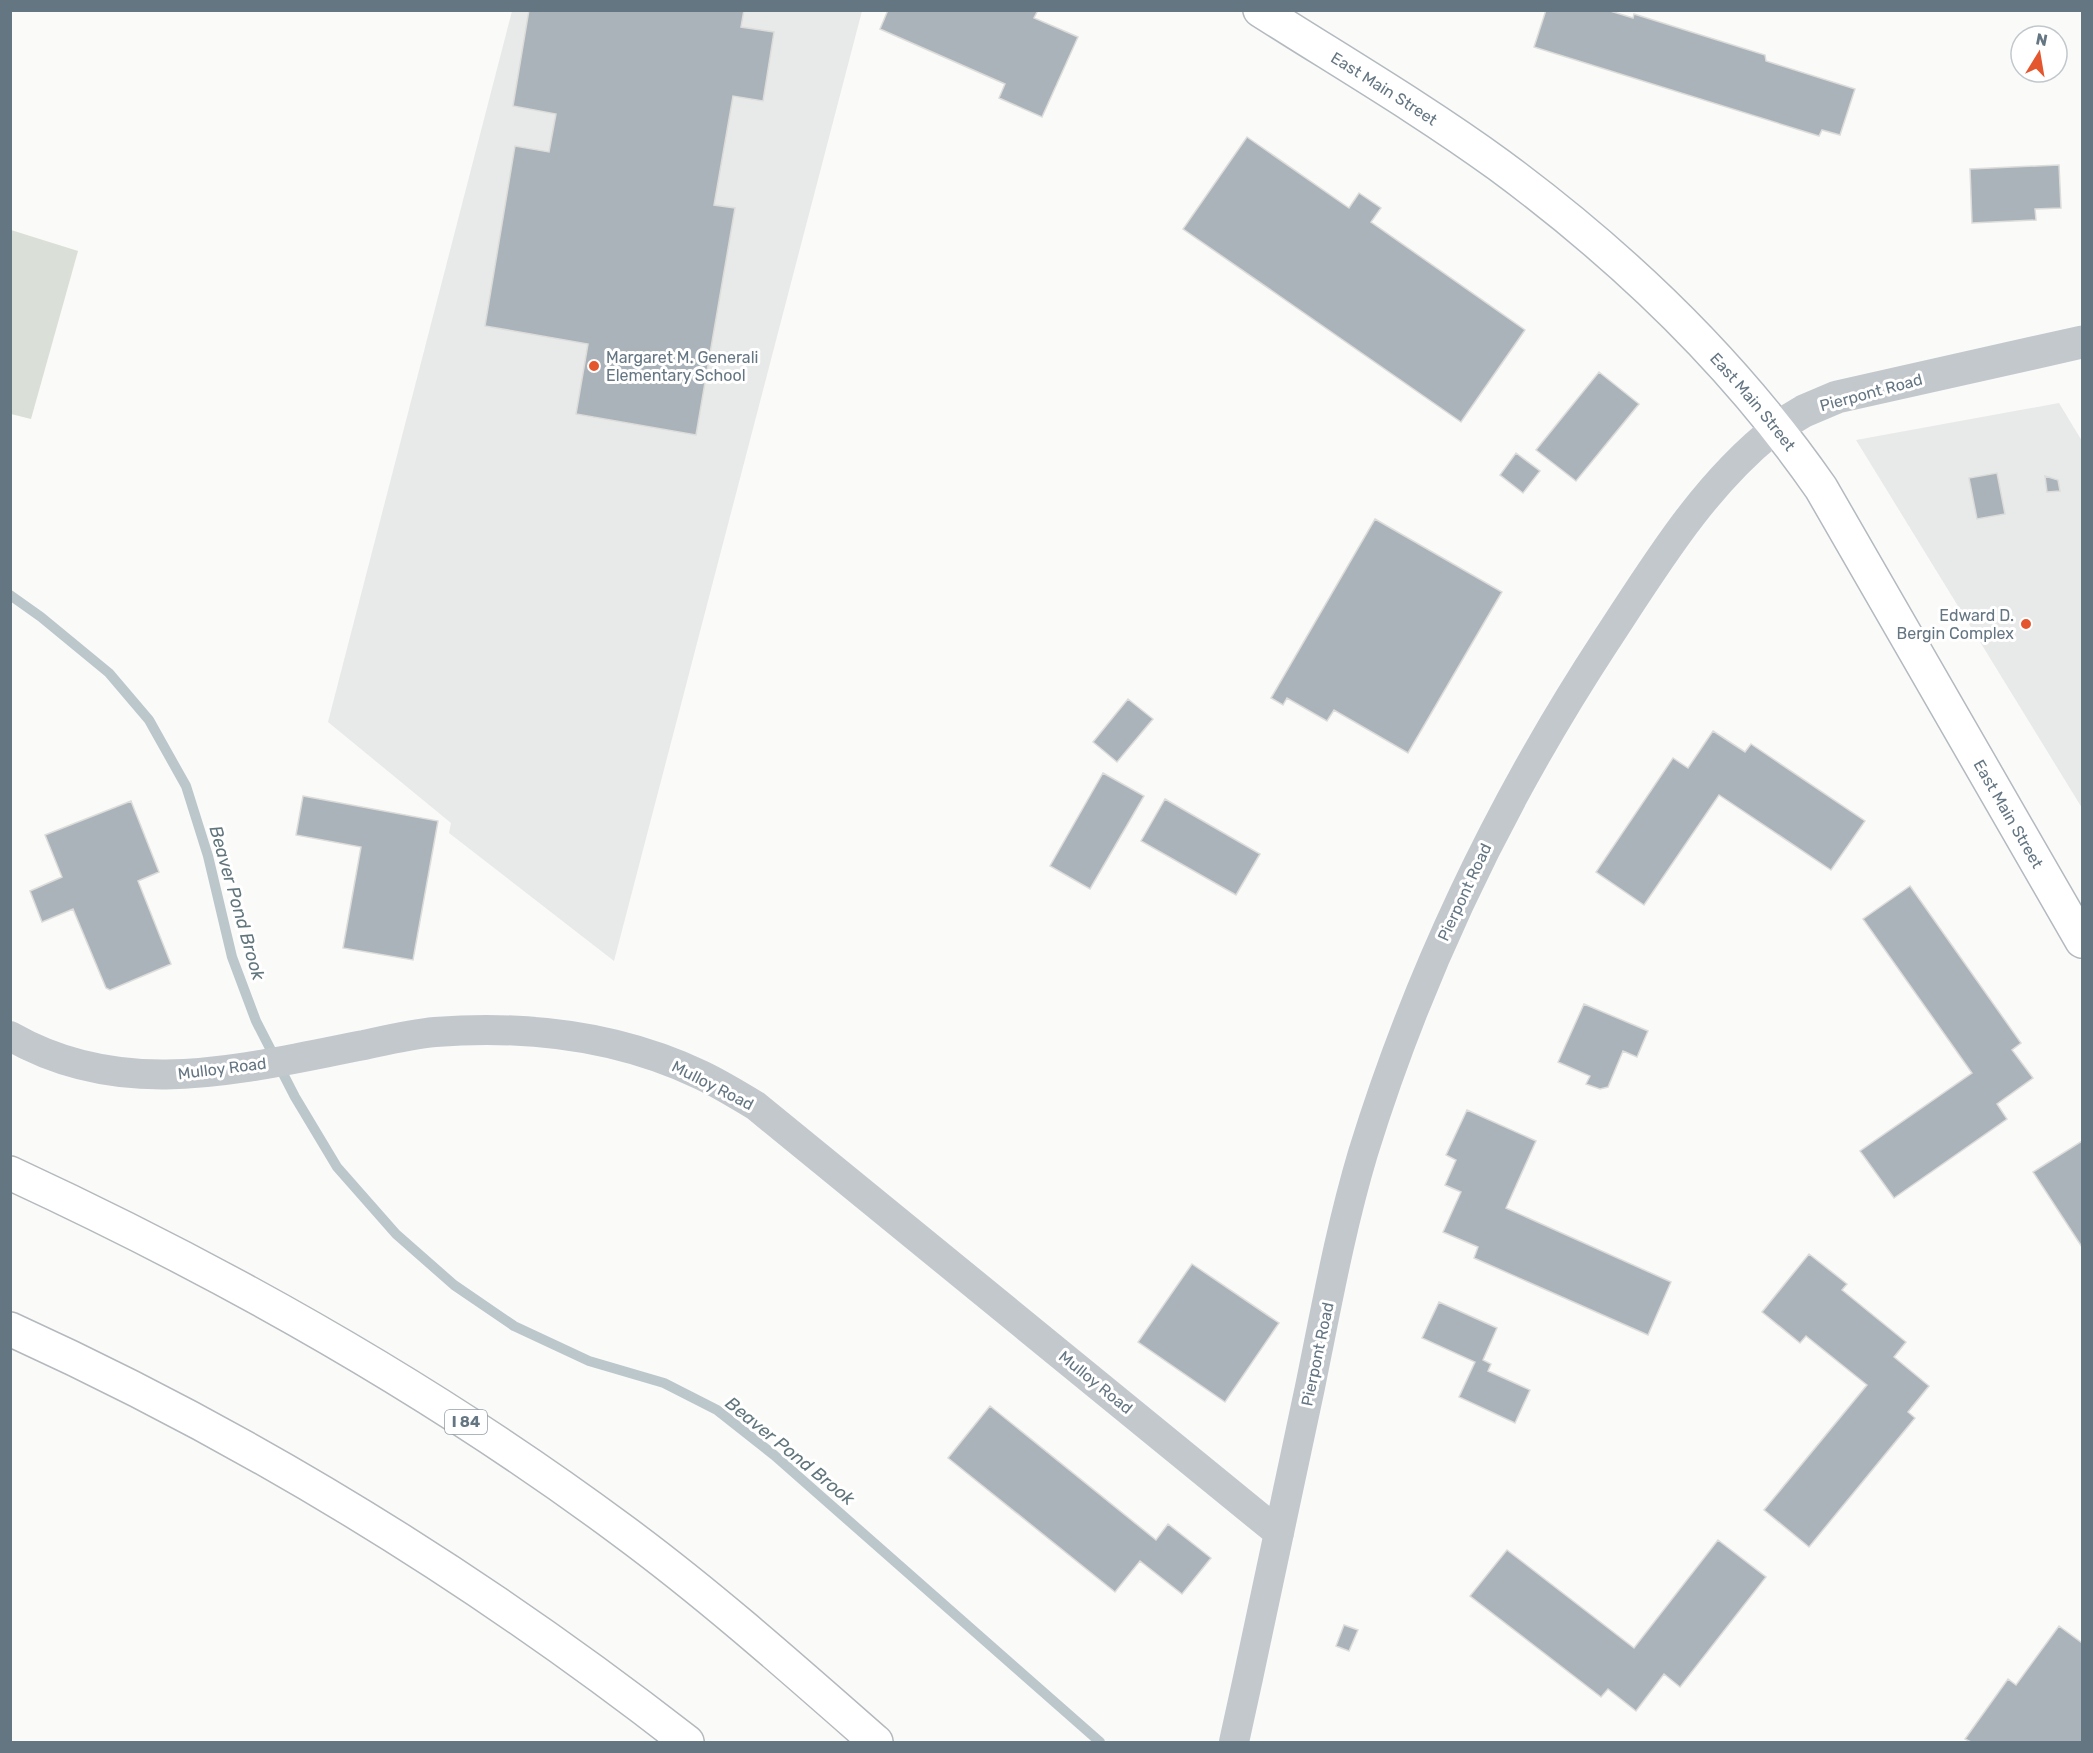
<svg xmlns="http://www.w3.org/2000/svg" width="2093" height="1753" viewBox="0 0 2093 1753" font-family="Rubik,sans-serif">
<style>
.built{fill:#e8e9e9}
.green{fill:#dadfd7}
.lines{fill:none;stroke-linecap:round;stroke-linejoin:round}
.stream{stroke:#bbc7cb;stroke-width:10}
.building{fill:#aab3b9;stroke:#dcdcda;stroke-width:1.5}
.secondary-casing{stroke:#b3babf;stroke-width:36}
.motorway-casing{stroke:#b4b9bd;stroke-width:36}
.minor{stroke:#c3c8cc;stroke-width:30}
.tertiary{stroke:#c3c8cc;stroke-width:33}
.secondary{stroke:#fff;stroke-width:33}
.motorway{stroke:#fff;stroke-width:33}
.poi-dot{fill:#e4572e;stroke:#fff;stroke-width:2}
.labels{text-anchor:middle;stroke-width:6;stroke-linejoin:round;paint-order:stroke}
.shield{fill:#fff;stroke:#939fa8;stroke-width:1.5}
.shield-label{font-size:15px;font-weight:bold;fill:#657683}
.street-label{font-size:16px;fill:#657683;stroke:#fff}
.poi-label{font-size:16px;fill:#657683;stroke:#fff;text-anchor:start}
.water-label{font-size:18px;font-style:italic;fill:#60757c;stroke:#fff}
</style>
<rect width="100%" height="100%" fill="#fafaf8"/>
<!-- built -->
<path class="built" d="M512,11H862L614,961L449,833L451,823L328,722Z
M2059,403L2082,441V808L1856,440Z"/>
<!-- green -->
<path class="green" d="M11,230L78,251L31,419L11,414Z"/>
<g class="lines">
<!-- stream -->
<path class="stream" d="M10,595L41,617L109,673L149,720L186,786L208,856L232,957L256,1021L295,1097L337,1167L396,1234L454,1285L514,1326L589,1361L664,1383L717,1410L774,1455L1100,1742"/>
</g>
<!-- building -->
<path class="building" d="M529,10H744L741,27L774,32L763,101L733,96L714,205L735,208L696,435L576,414L588,344L485,326L515,146L549,152L556,114L513,106Z
M888,10H1038L1034,18L1078,37L1042,117L999,98L1005,84L880,29Z
M1546,10H1607L1633,18L1634,14L1765,55L1766,61L1855,89L1840,135L1822,130L1819,136L1534,47Z
M1247,137L1349,208L1359,193L1381,208L1371,222L1525,330L1461,422L1183,229Z
M2059,165L2061,208L2035,209L2036,220L1972,223L1970,169Z
M1599,372L1639,404L1576,481L1536,450Z
M1516,453L1540,471L1523,493L1500,475Z
M1997,473L2005,514L1977,519L1969,478Z
M2045,476L2058,480L2060,491L2047,492Z
M1375,519L1502,592L1408,753L1334,710L1327,721L1287,698L1283,705L1271,698Z
M1128,699L1153,719L1117,762L1093,742Z
M1713,731L1745,752L1751,744L1865,821L1831,870L1719,795L1644,905L1596,872L1673,758L1688,768Z
M1103,773L1144,796L1090,889L1050,866Z
M303,796L438,821L413,960L343,948L361,847L296,835Z
M1165,799L1260,854L1236,895L1141,841Z
M131,801L159,872L138,881L171,964L110,990L106,988L73,909L42,922L30,891L62,877L45,835Z
M1910,886L2021,1043L2012,1050L2033,1078L1997,1104L2007,1119L1894,1198L1860,1151L1972,1073L1863,919Z
M1584,1004L1648,1031L1637,1057L1623,1051L1608,1087L1600,1089L1586,1084L1590,1076L1558,1062Z
M1467,1110L1536,1141L1506,1208L1671,1282L1648,1335L1474,1258L1478,1247L1443,1232L1461,1192L1445,1185L1456,1160L1446,1155Z
M2082,1141V1247L2033,1172Z
M1809,1254L1847,1284L1842,1290L1906,1342L1894,1357L1929,1386L1908,1412L1915,1418L1809,1547L1764,1510L1867,1385L1806,1336L1800,1343L1762,1312Z
M1192,1264L1279,1323L1225,1402L1138,1342Z
M1439,1302L1497,1328L1483,1360L1491,1364L1488,1371L1530,1390L1515,1423L1459,1397L1475,1362L1422,1338Z
M990,1406L1156,1540L1168,1524L1211,1558L1182,1594L1140,1561L1115,1592L948,1458Z
M1718,1540L1766,1577L1680,1687L1664,1674L1636,1711L1608,1689L1601,1697L1470,1596L1507,1550L1634,1648Z
M1344,1625L1358,1630L1349,1651L1336,1646Z
M2059,1626L2082,1643V1742H1971L1965,1739L2008,1679L2016,1685Z"/>
<g class="lines">
<!-- secondary casing -->
<g class="secondary-casing">
<g id="secondary">
<path id="s1" d="M1260,10C1340,61 1422,109 1499,165C1621,255 1735,364 1821,488L2082,941"/>
</g>
</g>
<!-- motorway casing -->
<g class="motorway-casing">
<path id="motorway" d="M10,1173C226,1273 432,1389 623,1531C711,1596 794,1670 876,1742
M10,1329C252,1439 478,1579 687,1742"/>
</g>
<!-- minor -->
<path class="minor" d="M10,1036C125,1102 243,1068 364,1045C387,1040 412,1034 435,1032C527,1025 617,1035 701,1075C720,1084 738,1095 756,1106L1279,1533
M1234,1742C1260,1624 1285,1506 1310,1387C1326,1309 1340,1230 1363,1153C1419,972 1501,801 1605,642C1655,566 1703,485 1776,428"/>
<!-- tertiary -->
<path class="tertiary" d="M1776,428L1804,411L1837,397L2082,342"/>
<!-- secondary -->
<use href="#secondary" class="secondary"/>
<!-- motorway -->
<use href="#motorway" class="motorway"/>
</g>
<!-- markers -->
<g class="poi-dot">
<circle cx="594" cy="366" r="6"/>
<circle cx="2026" cy="624" r="6"/>
</g>
<g class="labels">
<!-- shield labels -->
<rect class="shield" x="445" y="1410" width="42" height="24" rx="4.5"/>
<g class="shield-label">
<text x="466" y="1427">I 84</text>
</g>
<!-- street labels -->
<g class="street-label">
<text dy="6" stroke="none"><textPath href="#s1" startOffset="147">East Main Street</textPath></text>
<text transform="translate(1871 392) rotate(-15)" y="6">Pierpont Road</text>
<text dy="6" stroke="none"><textPath href="#s1" startOffset="633">East Main Street</textPath></text>
<text dy="6" stroke="none"><textPath href="#s1" startOffset="1119">East Main Street</textPath></text>
<text transform="translate(1464 892) rotate(-65)" y="6">Pierpont Road</text>
<text transform="translate(222 1068) rotate(-7)" y="6">Mulloy Road</text>
<text transform="translate(713 1085) rotate(27)" y="6">Mulloy Road</text>
<text transform="translate(1317 1354) rotate(-78)" y="6">Pierpont Road</text>
<text transform="translate(1096 1382) rotate(39)" y="6">Mulloy Road</text>
</g>
<!-- poi labels -->
<g class="poi-label">
<text x="606" y="363">Margaret M. Generali<tspan x="606" dy="18">Elementary School</tspan></text>
<text x="2014" y="621" text-anchor="end">Edward D.<tspan x="2014" dy="18">Bergin Complex</tspan></text>
</g>
<!-- water labels -->
<g class="water-label">
<text transform="translate(237 903) rotate(74)" y="6">Beaver Pond Brook</text>
<text transform="translate(790 1451) rotate(39)" y="6">Beaver Pond Brook</text>
</g>
</g>
<!-- border -->
<rect width="2093" height="1753" fill="none" stroke="#657683" stroke-width="24"/>
<!-- north arrow -->
<g transform="translate(2039 54) rotate(11)"><circle r="28" fill="#ffffff" stroke="#c1c8cd" stroke-width="1.5"/>
<path d="M0-4.5L10 22L0 15L-10 22Z" fill="#e4572e"/>
<text y="-9" font-size="16" font-weight="bold" text-anchor="middle" fill="#657683">N</text>
</g>
</svg>
